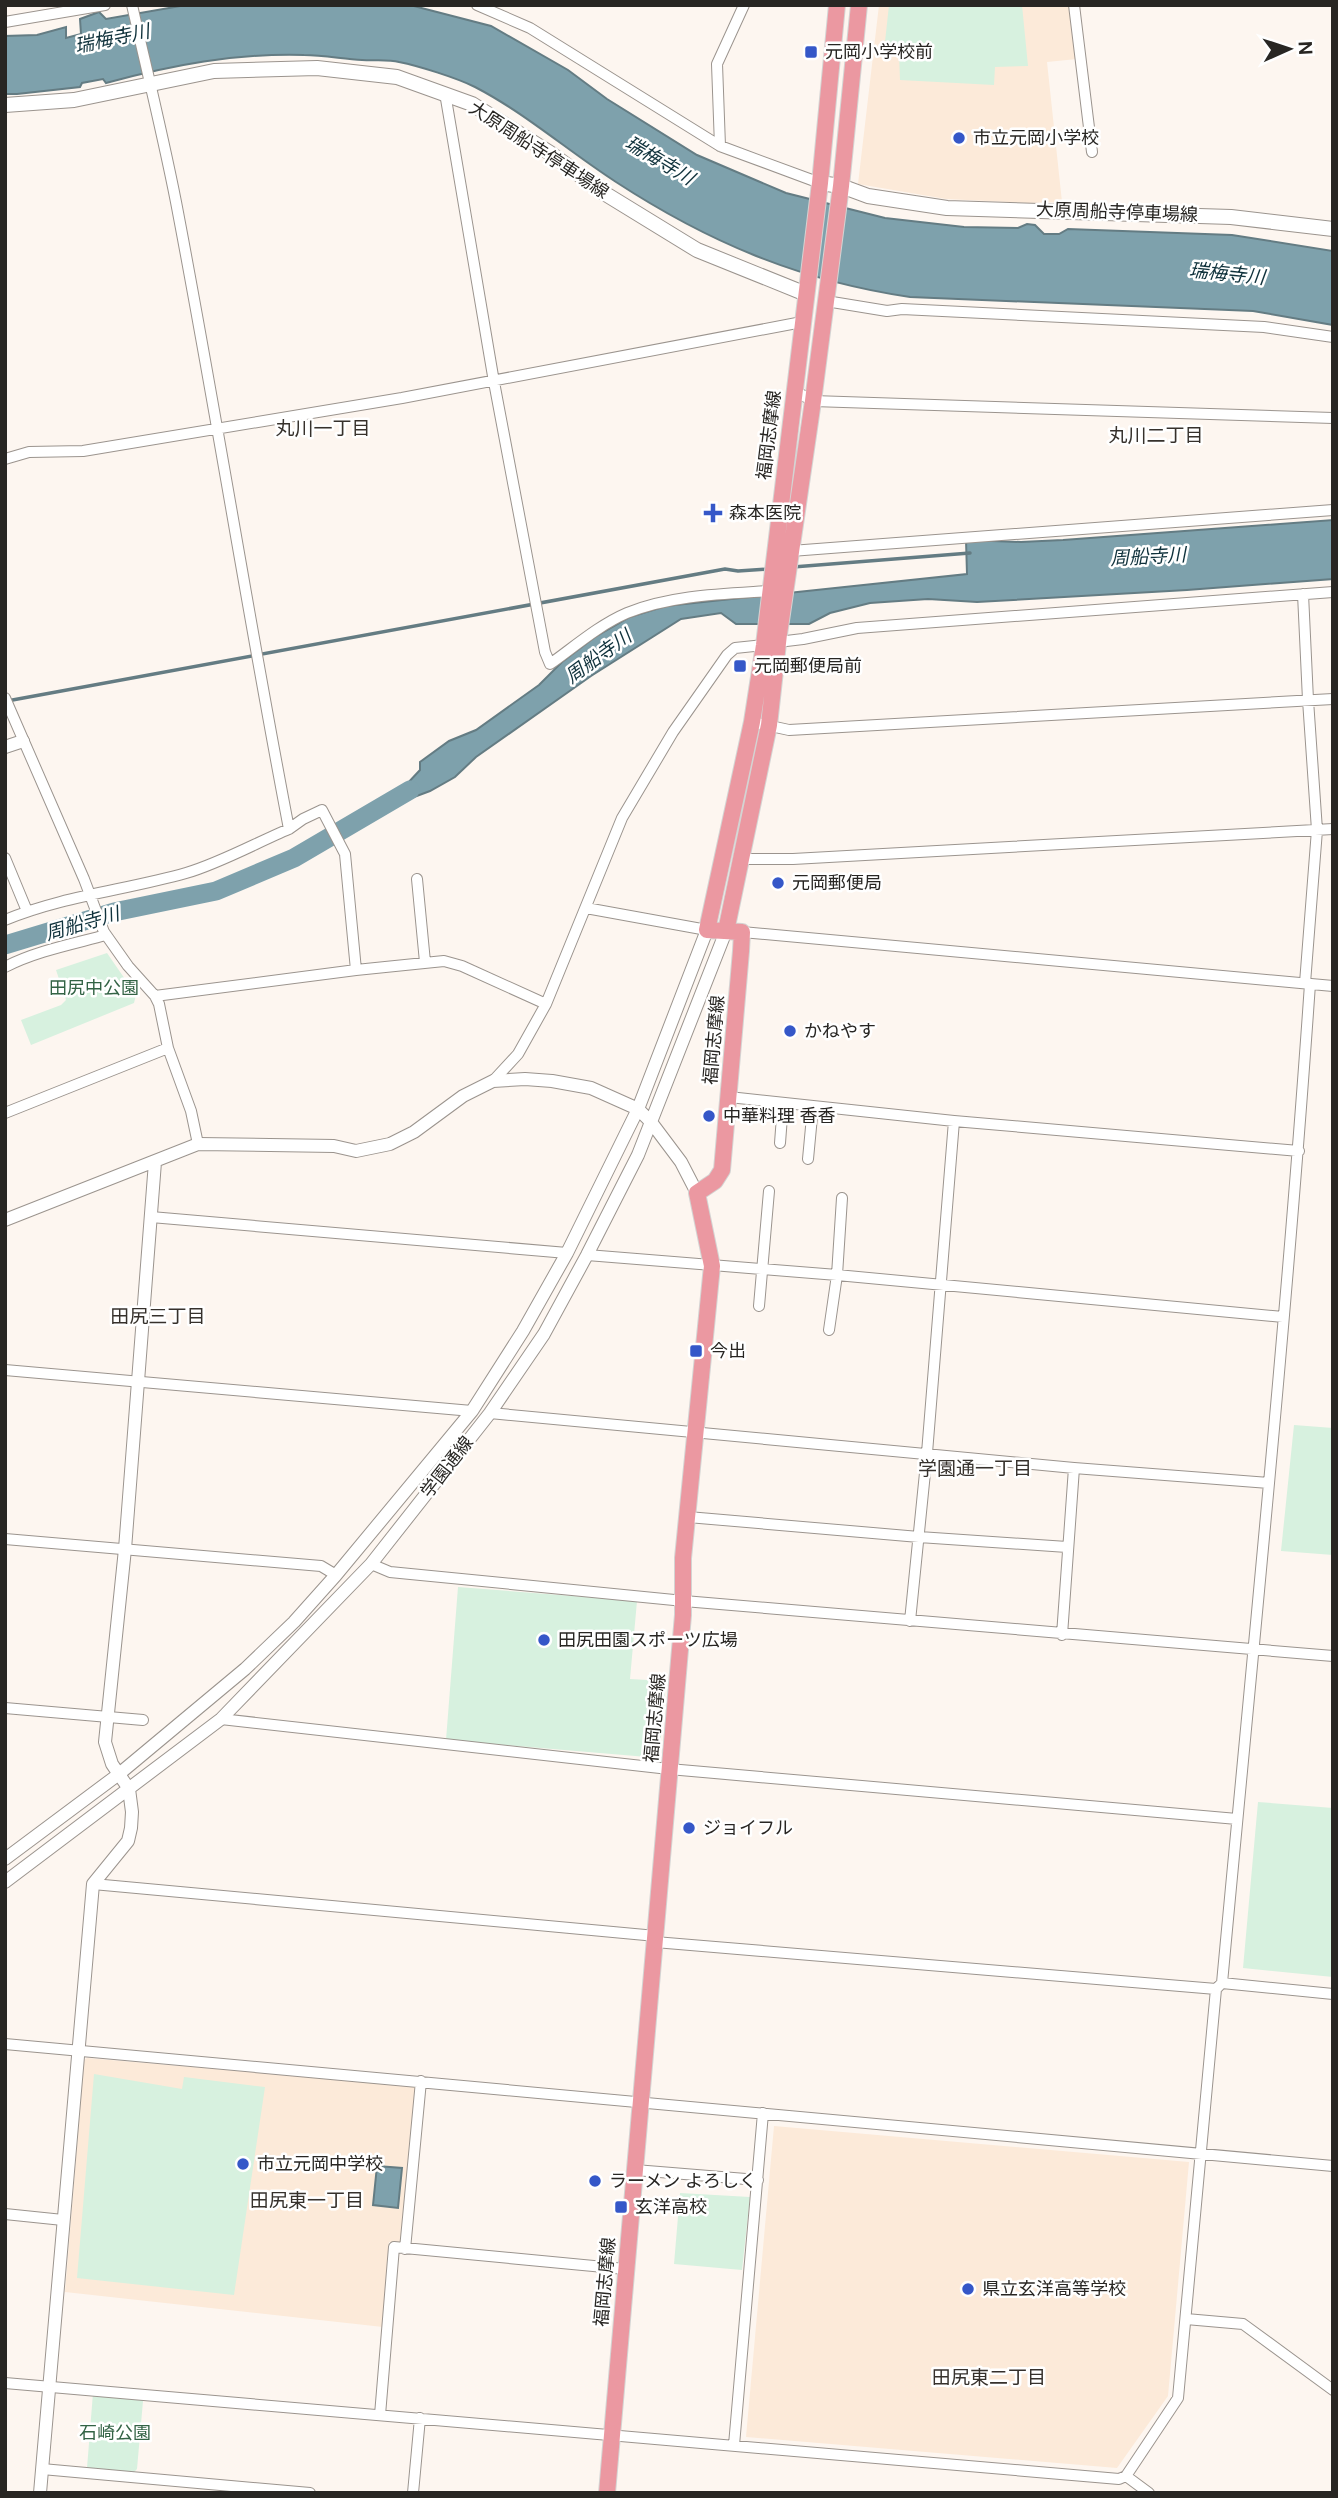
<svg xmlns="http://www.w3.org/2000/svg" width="1338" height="2498" viewBox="0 0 1338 2498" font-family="'DM Sans','Noto Sans JP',sans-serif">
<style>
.education{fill:#fcead9}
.green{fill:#d7f1df}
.water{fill:#7ea1ac;stroke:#647c83;stroke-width:2}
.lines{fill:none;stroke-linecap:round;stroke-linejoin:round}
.stream{stroke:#647c83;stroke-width:3.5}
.river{stroke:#7ea1ac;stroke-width:19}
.minor-casing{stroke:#9b948e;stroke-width:12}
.tertiary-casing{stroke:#9b948e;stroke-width:14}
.secondary-casing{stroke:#9b948e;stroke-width:16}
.primary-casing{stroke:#d4d4d3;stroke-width:18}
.minor{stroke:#fff;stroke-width:10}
.tertiary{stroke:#fff;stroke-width:12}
.secondary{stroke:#fff;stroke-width:14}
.primary{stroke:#eb98a1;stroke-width:16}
.poi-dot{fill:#3557c8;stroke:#fff;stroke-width:2.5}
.labels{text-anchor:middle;stroke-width:5;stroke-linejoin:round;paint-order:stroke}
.poi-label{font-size:18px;fill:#282623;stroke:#fff;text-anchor:start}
.street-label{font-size:18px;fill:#282623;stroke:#fff}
.park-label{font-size:18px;fill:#336345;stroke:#fff}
.water-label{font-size:19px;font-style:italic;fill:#10323c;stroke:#fff}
.neighbourhood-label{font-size:19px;fill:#36312c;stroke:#fff}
</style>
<rect width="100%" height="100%" fill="#fdf6f0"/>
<!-- education -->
<path class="education" d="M879,5H1072L1077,59L1047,62L1062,202L1027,203L946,199L858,184Z
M87,2058L416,2086L403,2243L389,2242L383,2327L65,2292L84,2060Z
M774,2126L1189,2162L1168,2396L1117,2468L746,2437Z"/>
<!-- green -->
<path class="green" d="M889,5H1022L1028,66L995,67L994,85L900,80L899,53L884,51Z
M107,953L136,995L134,1003L31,1045L21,1020L61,1005L66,1000L56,970Z
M1294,1425L1333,1428V1555L1281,1551Z
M458,1587L637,1601L630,1679L666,1681L659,1758L446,1740Z
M1258,1802L1333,1808V1977L1243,1968Z
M94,2074L182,2089L184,2077L265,2087L234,2295L77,2278Z
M680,2193L750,2197L742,2270L674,2264Z
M93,2393L141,2398L143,2401L137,2469L134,2472L87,2468Z"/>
<!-- water -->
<path class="water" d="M186,5H410L491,26L568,70L607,99L697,155L786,193L885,218L964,227L1018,228L1027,224L1035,225L1044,234H1059L1068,229L1232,235L1333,251V325L1253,311L910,297C800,281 708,242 616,182C568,151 525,113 475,87C457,78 419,66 399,62C388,59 374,61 362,60C343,59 324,55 304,55C235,53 172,65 106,83L103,79L82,83L80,87L17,94H5V36L37,35L66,27V38L81,34L80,19L99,12L106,19Z
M1333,520V579L1187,590L977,602L928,599L870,603L830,613L809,624H736L721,613L681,619L591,676L476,757L455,777L430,791L393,805L383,798L406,785L420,770V762L449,741L476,730L539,685L562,662L595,637L630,617L666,606L967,574L966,540L1021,542L1063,540Z
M377,2166L402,2168L398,2208L373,2205Z"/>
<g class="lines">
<!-- stream -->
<path class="stream" d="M793,567L970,553
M7,701L725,569L738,571L768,569"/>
<!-- river -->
<path class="river" d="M5,945L114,912L216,891L294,858L410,790"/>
<!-- minor casing -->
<g class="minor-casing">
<path id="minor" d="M132,5C147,71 163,136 176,202C216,411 249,621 289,829
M477,5L530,28L720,146L820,183
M1074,5L1092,152
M5,22L105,5
M445,93L494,382L545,652L550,664C574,647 599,625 627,613C671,595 723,594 770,591
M720,146L717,64L744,5
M826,301L887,311L902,309L1264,327L1333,337
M793,390L813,401L1333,418
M5,459L29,452L83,451L402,398L802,322
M791,551L1333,510
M1303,594L1308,700L1317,830L1305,983
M778,642L803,639L857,628L1333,592
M5,698L84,879L104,932L128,966L155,996L159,1004L168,1048L191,1111L198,1144
M752,722L789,730L1333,699
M5,858L27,911
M742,859H793L1333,829
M417,879L425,962
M586,908L707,930
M5,920C63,896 126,890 186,873C218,864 258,842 289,829L303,819L322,810L345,854L356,970
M742,932L1333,986
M5,967C36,951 73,944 106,935
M155,996L356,970L444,961L462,966L546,1004
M493,1081L518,1054L546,1004L622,818L673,732L727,655L735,648L764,645
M729,1097L954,1121L1299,1151
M5,1113L168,1048
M780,1143L783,1103
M808,1159L813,1106
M151,1217L567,1253
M587,1255L837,1275L1283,1317
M759,1306L769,1191
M829,1330L837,1275L842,1198
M5,1370L472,1411
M490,1413L1074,1468L1269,1483
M688,1517L919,1537L1067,1547
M5,1539L321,1566L336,1575
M371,1564L390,1572L684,1601L1333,1656
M910,1621L927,1453L954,1121
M1062,1635L1074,1468
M5,1708L143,1720
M221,1719L669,1769L1237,1819
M93,1884L656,1936
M655,1942L1216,1989
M1222,1983L1333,1994
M5,2044L1333,2166
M635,2170L758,2180
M5,2214L63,2220
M405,2249L421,2081
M1186,2319L1243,2324L1333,2390
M5,2383L1119,2479L1126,2476L1178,2398L1216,1989L1222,1983C1253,1650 1287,1317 1310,984
M380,2415L394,2247L625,2269
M734,2445L763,2113
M42,2469L310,2493
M1126,2476L1149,2493
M413,2493L420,2418"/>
</g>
<!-- tertiary casing -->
<g class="tertiary-casing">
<path id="tertiary" d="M5,747L23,741
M5,1220L198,1144L334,1146L356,1151L390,1144L414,1132L463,1096L493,1081L525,1079L552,1081L591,1088L638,1109L651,1122L681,1162L697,1193
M5,1859L119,1774L245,1669L294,1622L336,1575L472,1411L523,1331L567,1253L638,1109L707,930
M5,1882L221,1719L371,1564L490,1413L544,1334L587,1255L638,1155L726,931
M40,2493L93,1884L128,1841L131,1828L132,1812L129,1789L112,1764L105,1742L125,1549L155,1162"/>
</g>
<!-- secondary casing -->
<g class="secondary-casing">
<path id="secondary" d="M5,105L74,100L214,71L317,68L397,77L472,104L550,153L604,193L697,250L806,294
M820,183L841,186L868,196L947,208L1231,217L1333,229"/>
</g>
<!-- primary casing -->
<g class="primary-casing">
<path id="primary" d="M726,931L769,725L779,634L813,401L841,186L859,5
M607,2493L683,1615V1558L712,1266L697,1193L715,1181L722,1170L741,951L742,932L707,930L752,722L764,645L820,183L837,5"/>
</g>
<!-- minor -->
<use href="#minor" class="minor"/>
<!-- tertiary -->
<use href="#tertiary" class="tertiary"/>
<!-- secondary -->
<use href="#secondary" class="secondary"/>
<!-- primary -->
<use href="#primary" class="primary"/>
</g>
<!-- markers -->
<g class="poi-dot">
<rect x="804" y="45" width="14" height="14" rx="3.5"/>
<circle cx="959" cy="138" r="7"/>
<path d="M709.5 502.5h7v7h7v7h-7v7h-7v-7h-7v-7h7z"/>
<rect x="733" y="659" width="14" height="14" rx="3.5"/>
<circle cx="778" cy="883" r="7"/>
<circle cx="790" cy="1031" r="7"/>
<circle cx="709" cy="1116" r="7"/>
<rect x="689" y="1344" width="14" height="14" rx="3.5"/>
<circle cx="544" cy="1640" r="7"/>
<circle cx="689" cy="1828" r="7"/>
<circle cx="243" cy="2164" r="7"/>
<circle cx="595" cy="2181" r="7"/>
<rect x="614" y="2200" width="14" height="14" rx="3.5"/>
<circle cx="968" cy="2289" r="7"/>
</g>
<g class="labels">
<!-- poi labels -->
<g class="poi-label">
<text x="825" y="58">元岡小学校前</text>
<text x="973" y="144">市立元岡小学校</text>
<text x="729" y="519">森本医院</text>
<text x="754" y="672">元岡郵便局前</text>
<text x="792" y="889">元岡郵便局</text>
<text x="804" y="1037">かねやす</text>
<text x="723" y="1122">中華料理 香香</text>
<text x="710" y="1357">今出</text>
<text x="558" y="1646">田尻田園スポーツ広場</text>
<text x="703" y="1834">ジョイフル</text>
<text x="257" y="2170">市立元岡中学校</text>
<text x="609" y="2187">ラーメン よろしく</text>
<text x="635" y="2213">玄洋高校</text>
<text x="982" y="2295">県立玄洋高等学校</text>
</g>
<!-- street labels -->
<g class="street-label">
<text transform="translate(539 150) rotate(33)" y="6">大原周船寺停車場線</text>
<text transform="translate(1117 212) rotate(2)" y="6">大原周船寺停車場線</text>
<text transform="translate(769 435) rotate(-83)" y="6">福岡志摩線</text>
<text transform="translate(714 1040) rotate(-85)" y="6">福岡志摩線</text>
<text transform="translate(447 1467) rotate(-52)" y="6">学園通線</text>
<text transform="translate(655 1718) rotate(-85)" y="6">福岡志摩線</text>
<text transform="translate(605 2282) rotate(-85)" y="6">福岡志摩線</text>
</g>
<!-- park labels -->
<g class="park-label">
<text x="94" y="994">田尻中公園</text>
<text x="115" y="2439">石崎公園</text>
</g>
<!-- water labels -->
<g class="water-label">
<text transform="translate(112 38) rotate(-12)" y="7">瑞梅寺川</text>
<text transform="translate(660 160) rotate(31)" y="7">瑞梅寺川</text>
<text transform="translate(1227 273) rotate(6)" y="7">瑞梅寺川</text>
<text transform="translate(1148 556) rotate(-3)" y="7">周船寺川</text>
<text transform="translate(598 656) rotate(-36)" y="7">周船寺川</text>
<text transform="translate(82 923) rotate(-16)" y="7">周船寺川</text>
</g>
<!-- neighbourhood labels -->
<g class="neighbourhood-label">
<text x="323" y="435">丸川一丁目</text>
<text x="1156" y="442">丸川二丁目</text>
<text x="158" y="1323">田尻三丁目</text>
<text x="975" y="1475">学園通一丁目</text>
<text x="307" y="2207">田尻東一丁目</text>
<text x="989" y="2384">田尻東二丁目</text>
</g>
</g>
<!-- border -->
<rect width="1338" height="2498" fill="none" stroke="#282623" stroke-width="14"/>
<!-- north arrow -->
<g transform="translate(1289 49) rotate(87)" stroke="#ffffff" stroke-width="5" paint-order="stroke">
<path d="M0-5L12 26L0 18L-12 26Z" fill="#282623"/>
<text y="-10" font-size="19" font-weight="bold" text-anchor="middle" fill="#282623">N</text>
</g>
</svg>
